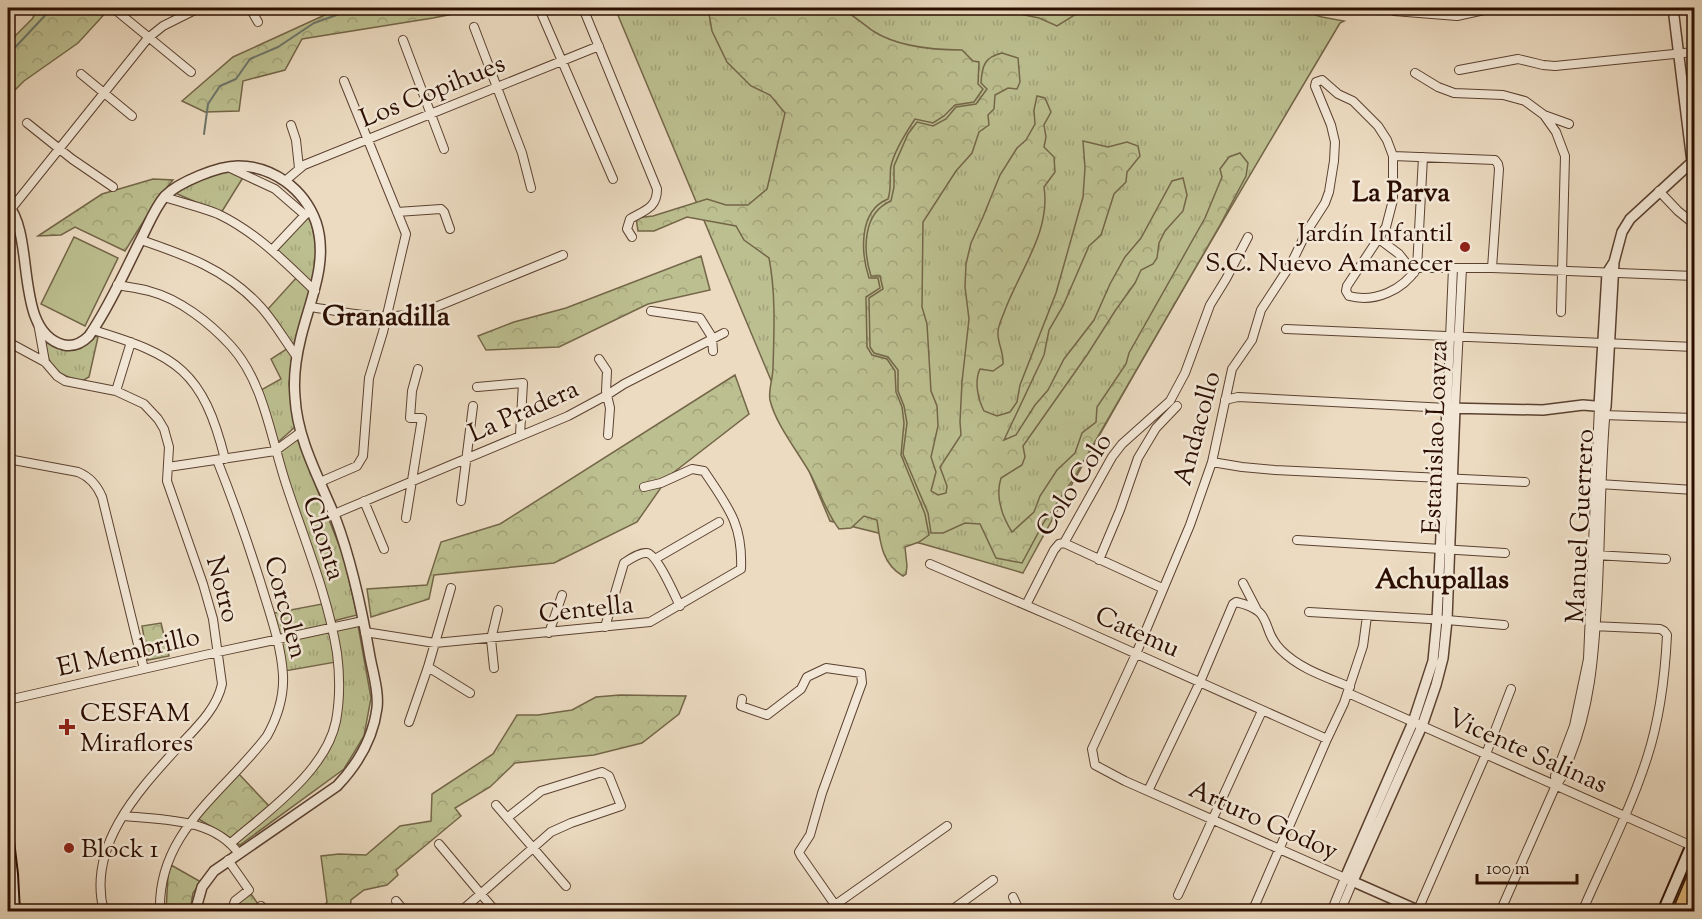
<svg xmlns="http://www.w3.org/2000/svg" width="1702" height="919" viewBox="0 0 1702 919" font-family="'Sorts Mill Goudy',serif">
<style>
.grass{fill:url(#grass-tufts);stroke:#746648;stroke-width:1.5}
.forest{fill:url(#forest-crowns);stroke:#746648;stroke-width:1.5}
.pitch{fill:#bcbf90;stroke:#746648;stroke-width:1.5}
.lines{fill:none;stroke-linecap:round;stroke-linejoin:round}
.stream{stroke:#6d766c;stroke-width:2}
.minor-casing{stroke:#5b4130;stroke-width:10}
.tertiary-casing{stroke:#5b4130;stroke-width:12}
.secondary-casing{stroke:#2b0e00;stroke-width:14}
.trunk-casing{stroke:#2b0e00;stroke-width:15}
.minor{stroke:#f3e8d7;stroke-width:8}
.tertiary{stroke:#f3e8d7;stroke-width:9}
.secondary{stroke:#f3e8d7;stroke-width:10}
.trunk{stroke:#e6be80;stroke-width:12}
.poi-dot{fill:#8f2418;stroke:#f3e8d7;stroke-width:2}
.labels{text-anchor:middle;stroke-width:5;stroke-linejoin:round;paint-order:stroke}
.street-label{font-size:26px;fill:#2b0e00;stroke:#f3e8d7}
.poi-label{font-size:26px;fill:#2b0e00;stroke:#f3e8d7;text-anchor:start}
.neighbourhood-label{font-size:27px;font-weight:bold;fill:#2b0e00;stroke:#f3e8d7}
.quarter-label{font-size:28px;font-weight:bold;fill:#2b0e00;stroke:#f3e8d7}
</style>
<defs>
<pattern id="grass-tufts" width="24" height="20" patternUnits="userSpaceOnUse" patternTransform="scale(1.5)"><rect width="24" height="20" fill="#bcbf90"/><path d="M3 7l-1-3M5 7V3M7 7l1-3M15 17l-1-3M17 17v-4M19 17l1-3" fill="none" stroke="#a2a37a"/></pattern>
<pattern id="forest-crowns" width="20" height="18" patternUnits="userSpaceOnUse" patternTransform="scale(1.5)"><rect width="20" height="18" fill="#bcbf90"/><path d="M2 6a3 3 0 1 1 6 0M12 15a3 3 0 1 1 6 0" fill="none" stroke="#a2a37a"/></pattern>
</defs>
<rect width="100%" height="100%" fill="#ecdbc1"/>
<filter id="stains"><feTurbulence type="fractalNoise" baseFrequency=".00333" numOctaves="4"/><feColorMatrix values="0 0 0 0 .2 0 0 0 0 .09 0 0 0 0 .02 0 0 0 .5 -.17"/></filter>
<radialGradient id="worn" r=".72"><stop offset=".6" stop-color="#630" stop-opacity="0"/><stop offset="1" stop-color="#630" stop-opacity=".3"/></radialGradient>
<!-- grass -->
<path class="grass" d="M610,8H1293L1322,17L1344,21L1340,23C1232,205 1124,387 1023,573L923,544L830,521L617,13Z
M230,169L244,176L221,213L175,193L207,177Z
M305,218L310,219C318,244 317,262 312,286L275,250Z
M297,277L311,290L293,347L268,309Z
M93,336L98,337L89,377L82,381C52,374 48,366 44,337L54,345L65,349Z
M288,348L292,356L289,384L296,426L276,444L271,419L261,390L281,379L271,359Z
M296,435L344,558L357,615L333,621L279,450Z
M322,604L329,626L277,636L274,613Z
M358,625L371,698L364,736L344,769L240,845L234,842L306,778L337,722L336,635L338,629Z
M329,631L332,635L336,662L285,671L280,642Z"/>
<!-- forest -->
<path class="forest" d="M39,8H110L78,43L24,81L8,97V43L32,19Z
M340,8H468L453,14L433,18L302,39L285,70L243,81L239,111L205,112L182,101L233,57Z
M708,8H818L831,11L842,9C853,15 863,24 873,31C898,47 934,50 962,50L973,61L979,62L978,84L983,89L974,102L955,105L944,116L933,123L915,119C907,131 894,152 891,166C889,177 892,187 888,199C858,211 861,253 869,278H878L880,288L866,297L867,347L872,355L887,359L895,371L896,392L902,407L904,423L901,455L925,514L929,535L919,542L905,547L907,566L906,574L903,576C882,564 880,542 877,520L864,516L851,528L839,529C826,512 820,492 810,473C798,452 775,423 770,400C768,391 773,378 773,368C774,332 776,294 769,258L744,240L736,226L687,217L654,231H638L636,218L653,216L707,199L726,205H748L767,189L785,113L770,95L751,86L727,62L712,31Z
M990,8H1086L1057,26L1039,18Z
M1002,53L1018,58L1020,82L1017,89L1008,88L995,95L994,109L988,115L989,125L979,132L972,153L956,171L923,222L922,307L927,324L931,391L937,406L938,426L931,457L936,472L931,491L938,495L946,493L947,486L940,467L961,435L960,422L962,382L969,319L965,287L966,264L971,243L983,217L1000,175L1017,148L1026,140L1035,124L1034,110L1037,96L1045,98L1051,112L1044,125L1046,137L1044,147L1054,157L1055,172L1044,187C1051,231 1020,270 1005,310C1003,316 998,325 998,332C997,342 1004,352 1003,364L993,371L980,369C974,382 978,399 984,411L997,416L1010,412L1017,402L1020,385L1056,293L1083,197L1085,168L1083,141L1108,147L1127,142L1138,146L1140,156L1127,172L1126,182L1114,194L1101,235L1089,246L1063,306L1049,330L1044,355L1004,440L1016,435L1035,405L1048,390L1064,359L1094,320L1110,284L1125,257L1141,238L1172,181L1183,178L1187,195L1183,211L1165,231L1159,243L1157,258L1153,264L1141,270L1135,283L1115,311L1087,355L1023,446L1025,457L1022,465L1001,478C995,497 1002,516 1012,532L1034,512L1040,496L1057,470L1075,453L1082,433L1096,422L1097,407L1126,364L1129,353L1205,218L1222,177L1220,169L1229,157L1240,153L1248,163L1246,176L1219,227L1074,478L1044,522L1022,563L996,558L980,524L965,523L943,533H931L928,513L903,454L907,423L904,406L898,391V370L888,357L874,353L870,347L869,298L883,289L880,276H871C863,251 862,213 891,201L894,187V166L908,134L917,122L933,126L946,119L956,107L976,104L987,89L981,83C982,65 985,57 1002,53Z
M153,179L173,180L158,198L125,251L75,227L61,235L38,236L102,194Z
M701,256L710,290L648,304L559,347L486,350L478,336L514,322L566,308Z
M735,375L749,414L669,476L637,522L554,563L434,575L429,599L371,617L367,589L427,585L441,542L500,524Z
M161,623L169,656L148,660L142,626Z
M620,695L686,696L679,714L642,743L594,755L515,763L490,787L455,808L461,816L396,870L398,875L387,885L364,890L351,900L350,911H321L327,902L321,856L339,854L366,855L400,826L431,821L432,794L493,754L517,715H538L572,710L596,697Z
M238,773L269,806L230,838L197,818Z
M171,865L201,882L193,893L190,911L166,912L168,875Z
M251,894L258,904L253,908V910L234,912L235,905Z"/>
<!-- pitch -->
<path class="pitch" d="M74,237L118,258L85,326L41,304Z"/>
<g class="lines">
<!-- stream -->
<path class="stream" d="M8,55L52,8
M204,134L208,104L220,86L236,79L250,59L278,47L314,23L345,12L397,8"/>
<!-- minor casing -->
<g class="minor-casing">
<path id="minor" d="M113,8L191,72
M250,8L258,22
M539,8L613,179
M583,8L657,189C657,208 645,210 630,219L627,229L632,237
M1394,11L1457,16L1493,8
M474,27L522,153L531,188
M403,40L444,149
M1459,70L1518,59L1543,65L1555,66L1694,52
M1415,73L1438,87L1454,93L1503,95L1525,101L1544,115L1569,124
M81,74L132,116
M1544,115L1556,132L1565,156L1561,312
M27,123L72,159L113,187
M291,125L296,140L299,168
M1393,156L1495,160L1498,164L1499,169L1492,268
M228,167L275,189L305,215L311,211
M285,181L304,165L599,46
M1659,191L1678,211L1694,224
M165,197C182,203 201,207 218,214C256,232 285,262 315,291
M11,209L148,38L163,26L199,8
M397,212L441,209L444,212L450,229
M1379,239L1399,254L1414,273
M141,240C185,255 225,269 258,304C273,319 284,340 297,357
M272,250L305,215
M1417,268L1423,157
M117,285C128,287 139,288 149,291C180,299 210,323 231,346C264,382 271,439 286,484C304,539 328,596 337,653C340,676 340,699 336,721C326,771 268,811 231,843
M310,307C351,313 385,322 426,311L563,255
M651,311L700,318L712,337L713,351
M38,323L45,362
M1286,329L1694,347
M93,330C177,355 203,371 225,459
M8,342L45,362L57,376L65,381L116,391L144,404L158,419L164,429L169,447L167,481L203,584L213,619L222,684C217,708 197,727 181,744C140,789 86,845 104,912
M599,359L607,371L606,391L610,408L608,435
M477,387L523,383L520,435
M116,391L131,342
M1225,400L1238,397L1447,408L1453,268
M1455,408L1462,268
M1603,415L1694,418
M8,459L78,472C90,477 97,485 102,497L144,669
M1212,462L1242,467L1275,470L1525,482
M168,467L275,451L301,432
M320,482L357,466L363,456L369,378L383,332L406,234L344,81
M1599,484L1694,490
M364,501L384,549
M461,501L473,406
M334,514L568,416L607,395L624,384L724,333
M406,518L422,418H410L412,391L418,369
M1297,540L1505,553
M1064,543L1162,588
M1595,555L1666,559
M655,559L719,522
M1099,560L1120,510L1138,458L1156,428L1177,406
M930,564L1065,622L1327,739
M1243,583L1257,610
M1026,605L1054,550L1059,544L1064,543L1112,457L1122,444L1170,401L1185,373L1210,305L1226,279L1248,237
M1309,612L1447,620L1504,625
M605,627L624,563C630,559 640,552 647,553C657,554 675,596 680,606
M365,632L435,643L650,622L741,569C743,524 728,507 704,471L692,469L661,483L644,487
M549,633L562,595
M428,667L470,693
M494,668L491,639L498,610
M1348,693L1692,846
M742,699L741,706L767,715L801,689L807,677L826,668L861,673L862,683L822,793L810,835L799,852L801,856L840,912
M8,700L218,652L363,621
M409,722L428,667L451,588
M1556,785L1555,776L1574,726L1588,659L1599,406
M1148,791L1200,682L1233,604L1236,602C1276,611 1259,628 1281,650C1300,669 1326,677 1350,687
M496,805L566,886
M124,816C163,820 214,818 239,854
M439,844L496,912
M228,860L249,890L235,901L231,912
M1178,895L1262,711
M1013,897L1020,912
M396,901L405,912
M835,905L947,826
M160,912C157,832 224,793 267,736C277,718 284,696 283,675C281,643 269,611 260,581C247,540 233,500 217,460
M257,912L261,906
M460,912L551,832L571,823L621,806L609,776L602,772L541,791L507,818
M949,912L993,880
M1252,912L1327,739L1344,703L1363,646L1367,616
M1331,912L1345,878L1125,781L1095,765L1092,749L1136,654L1190,525L1212,462L1232,369L1252,340L1261,310L1291,264L1307,231L1325,203L1329,192L1334,161L1335,142L1331,125L1315,86L1316,82L1322,80L1338,94L1353,101L1378,126L1387,140L1393,156V200L1386,227L1347,286L1346,291L1349,296C1375,303 1403,290 1417,268H1492L1694,276
M1340,912L1353,881
M1417,912L1486,754L1511,689
M1500,912L1556,785C1564,777 1566,767 1570,757C1590,708 1594,657 1597,604C1601,539 1600,473 1606,407
M1582,912C1604,861 1630,811 1647,758C1660,718 1665,677 1667,635L1664,631L1660,629L1592,626"/>
</g>
<!-- tertiary casing -->
<g class="tertiary-casing">
<path id="tertiary" d="M1673,8L1692,162
M8,205C36,238 13,332 64,345C74,347 82,343 89,336C109,307 124,273 140,241C148,226 154,209 165,196C179,182 218,166 238,166C273,166 304,189 316,222C329,261 310,300 301,337C296,357 293,376 295,397C297,439 319,478 335,517C352,562 362,610 370,657C373,673 379,692 377,708C373,739 358,764 337,786L214,871L202,887L195,912
M1599,406L1607,273L1614,262
M1353,881L1422,726L1436,685L1443,658L1447,620L1455,408
M1422,912L1345,878L1413,722L1433,661L1437,619L1447,408L1543,410L1583,405L1606,407L1614,262L1622,232L1630,219L1692,162"/>
</g>
<!-- secondary casing -->
<g class="secondary-casing">
<path id="secondary" d="M8,841L12,874L14,912
M1663,912L1694,840"/>
</g>
<!-- trunk casing -->
<g class="trunk-casing">
<path id="trunk" d="M1679,912L1694,876"/>
</g>
<!-- minor -->
<use href="#minor" class="minor"/>
<!-- tertiary -->
<use href="#tertiary" class="tertiary"/>
<!-- secondary -->
<use href="#secondary" class="secondary"/>
<!-- trunk -->
<use href="#trunk" class="trunk"/>
</g>
<!-- markers -->
<g class="poi-dot">
<circle cx="1465" cy="247" r="6"/>
<path d="M64 718h6v6h6v6h-6v6h-6v-6h-6v-6h6z"/>
<circle cx="69" cy="848" r="6"/>
</g>
<g class="labels">
<!-- street labels -->
<g class="street-label">
<text transform="translate(432 90) rotate(-22)" y="9">Los Copihues</text>
<text transform="translate(523 410) rotate(-24)" y="9">La Pradera</text>
<text transform="translate(1196 428) rotate(-75)" y="9">Andacollo</text>
<text transform="translate(1434 437) rotate(-88)" y="9">Estanislao Loayza</text>
<text transform="translate(1073 484) rotate(-57)" y="9">Colo Colo</text>
<text transform="translate(1579 526) rotate(-87)" y="9">Manuel Guerrero</text>
<text transform="translate(325 538) rotate(72)" y="9">Chonta</text>
<text transform="translate(224 589) rotate(75)" y="9">Notro</text>
<text transform="translate(287 607) rotate(75)" y="9">Corcolen</text>
<text transform="translate(586 608) rotate(-6)" y="9">Centella</text>
<text transform="translate(1138 631) rotate(24)" y="9">Catemu</text>
<text transform="translate(128 651) rotate(-13)" y="9">El Membrillo</text>
<text transform="translate(1528 750) rotate(24)" y="9">Vicente Salinas</text>
<text transform="translate(1264 819) rotate(24)" y="9">Arturo Godoy</text>
</g>
<!-- poi labels -->
<g class="poi-label">
<text x="1453" y="241" text-anchor="end">Jardín Infantil<tspan x="1453" dy="30">S.C. Nuevo Amanecer</tspan></text>
<text x="80" y="721">CESFAM<tspan x="80" dy="30">Miraflores</tspan></text>
<text x="81" y="857">Block 1</text>
</g>
<!-- neighbourhood labels -->
<g class="neighbourhood-label">
<text x="1401" y="201">La Parva</text>
</g>
<!-- quarter labels -->
<g class="quarter-label">
<text x="386" y="325">Granadilla</text>
<text x="1442" y="588">Achupallas</text>
</g>
</g>
<!-- margin -->
<rect width="1702" height="919" fill="none" stroke="#ecdbc1" stroke-width="30"/>
<rect x="9" y="9" width="1684" height="901" fill="none" stroke="#2b0e00" stroke-width="3"/>
<rect x="15" y="15" width="1672" height="889" fill="none" stroke="#2b0e00" stroke-width="1.5"/>
<!-- scale -->
<path d="M1477 874v9h100v-9" fill="none" stroke="#2b0e00" stroke-width="3"/>
<text x="1486" y="874" font-size="18" fill="#2b0e00" stroke="#f3e8d7" stroke-width="4.5" paint-order="stroke">100 m</text>
<rect width="100%" height="100%" filter="url(#stains)"/>
<rect width="100%" height="100%" fill="url(#worn)"/>
</svg>
